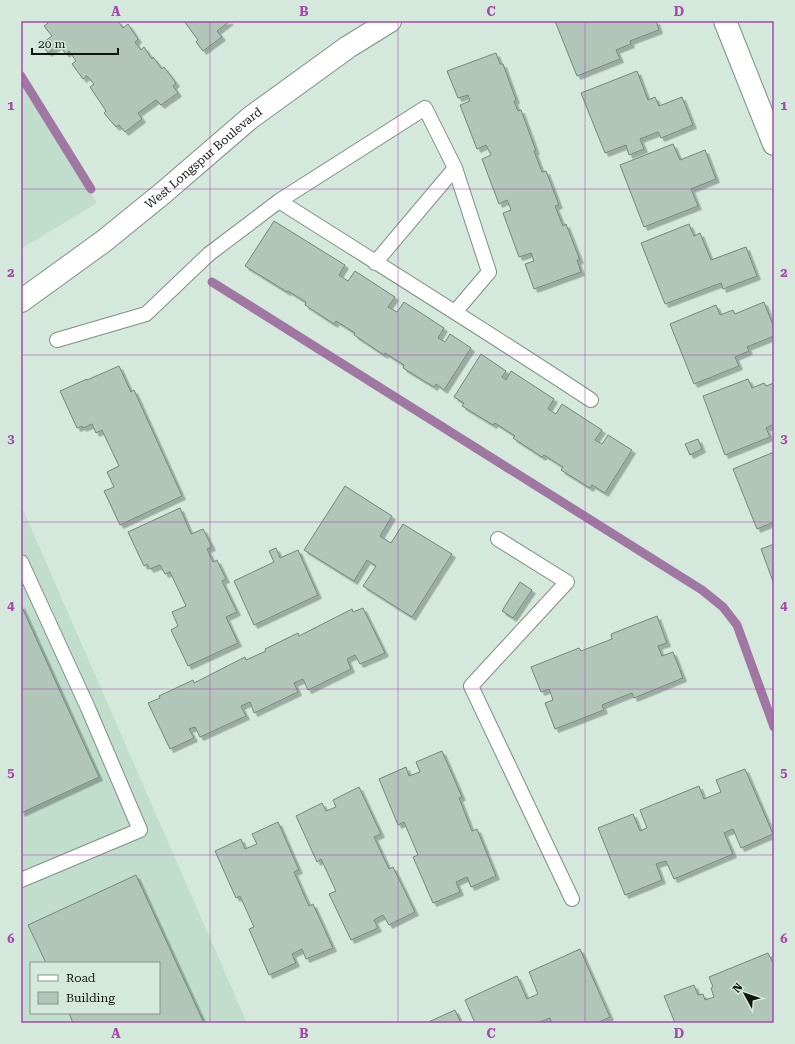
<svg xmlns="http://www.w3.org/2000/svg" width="795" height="1044" viewBox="0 0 795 1044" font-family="'Roboto Serif',serif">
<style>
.built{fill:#c1decc;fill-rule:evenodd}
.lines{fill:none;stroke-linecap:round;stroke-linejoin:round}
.stream{stroke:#a077a2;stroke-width:9}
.building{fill:#b1c6b8;stroke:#73877b;filter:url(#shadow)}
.service-casing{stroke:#7d9084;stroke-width:16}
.minor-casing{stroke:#7d9084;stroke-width:24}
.service{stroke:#fff;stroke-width:14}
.minor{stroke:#fff;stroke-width:22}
.grid{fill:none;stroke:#a847af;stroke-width:1;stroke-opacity:0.55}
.labels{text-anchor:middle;stroke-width:3;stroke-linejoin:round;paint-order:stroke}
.street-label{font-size:12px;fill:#0e1510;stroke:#d4e9db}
.neatline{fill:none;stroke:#a847af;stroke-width:1.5}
.grid-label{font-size:13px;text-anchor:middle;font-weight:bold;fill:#a847af}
</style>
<defs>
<filter id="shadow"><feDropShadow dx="3.5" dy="3.5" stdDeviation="0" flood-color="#0004"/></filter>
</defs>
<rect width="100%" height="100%" fill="#d4e9db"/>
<!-- built -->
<path class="built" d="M21,79L97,203L21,249Z
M21,505L247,1023H21ZM31,963H159V1013H31Z"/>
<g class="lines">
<!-- stream -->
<path class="stream" d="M21,76L91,189
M212,282L702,590L723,607L737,625L774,727"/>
</g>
<!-- building -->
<path class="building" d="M47,21H118L123,28L128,24L138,39L135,42L141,50L144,47L152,59L153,57L162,69L164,67L176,83L173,86L178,93L161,105L156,100L138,113L142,119L125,132L119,125L116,127L104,113L106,111L90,87L94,84L87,76L83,79L72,64L76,61L69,51L66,54L59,45L48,53L41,44L52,36L44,26L48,23Z
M184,21H230L217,31L222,37L203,51L196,42L198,40Z
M555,21H656L659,30L630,41L631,44L616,50L620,59L577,76Z
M496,53L500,64H503L516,100L514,101L518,111L521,110L536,151H534L542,172L546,171L559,205L555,206L563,226L566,224L580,260H577L581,272L534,289L525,264L534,261L531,253L519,257L503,213L511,210L507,200L499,204L482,159L491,155L486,145L477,149L460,105L470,101L468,95L458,98L447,71Z
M637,71L648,100L655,97L659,106L682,97L693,125L661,138L658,132L640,139L644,149L629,155L626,145L605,153L581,93Z
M673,144L680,160L705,150L716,179L691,189L698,206L644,227L620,165Z
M274,221L345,265L339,275L348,281L355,271L395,297L388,307L397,312L404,302L444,328L438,338L445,342L450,334L471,348L444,390L436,384L434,387L403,368L404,365L385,353L384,355L354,335L355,333L336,321L334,324L305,305L306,302L288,291L287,292L245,266Z
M689,224L694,236L700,233L711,260L746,247L757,276L723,289L721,283L665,304L641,243Z
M764,302L774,328V336L747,347L749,351L735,357L739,366L694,384L670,324L716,305L720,315L733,310L735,314Z
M481,354L506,371L502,377L506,380L511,371L554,399L548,409L556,414L562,404L602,430L595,440L602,444L608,435L632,450L605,493L592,485L590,488L561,470L563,467L544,455L542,457L513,438L515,436L495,423L493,425L462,406L464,403L454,397Z
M119,366L131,392L134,390L182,496L120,525L104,491L114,487L107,472L119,466L102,430L96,433L92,424L83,428L82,426L77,428L60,391L87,379V380Z
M748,379L752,388L764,383L766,386L774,383V424L766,428L770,437L725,455L703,396Z
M698,439L702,449L690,455L685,444Z
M774,452V522L757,529L733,469Z
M345,486L392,516L380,536L391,543L403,524L452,554L412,617L363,586L376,566L367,560L354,581L304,550Z
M180,508L191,534L203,529L212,547L207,549L213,562L217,560L226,579L222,581L237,612L226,617L238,643L188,666L171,630L178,626L172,612L186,606L170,572L165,574L160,565L150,569L147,564L144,566L128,532Z
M774,544V584L761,549Z
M276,548L280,558L298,550L318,595L254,625L234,581L274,562L269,551Z
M520,582L532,590L513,618L502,611Z
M21,605L99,777L21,813Z
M363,608L385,653L360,664L355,655L347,659L351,669L308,690L303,679L294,683L298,692L254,713L250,702L241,706L246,716L200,737L195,727L189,729L194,738L170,749L148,703L160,698L159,696L193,680L194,683L245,657L246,660L266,651L265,649L298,633L299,636L352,609L353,612Z
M657,616L667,643L658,646L662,656L673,652L683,678L634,698L632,693L602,705L604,710L555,729L545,703L553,700L549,689L541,692L531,667L579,648L581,651L612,639L611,634Z
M442,751L462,797L459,798L472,831L477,829L496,876L471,887L467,877L456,882L460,892L433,903L413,857L418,855L404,822L398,825L379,779L406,767L409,776L420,772L416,762Z
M745,769L773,834L741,848L733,829L724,833L733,854L674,879L666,861L656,864L662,880L625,895L598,828L633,814L640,831L647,828L640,810L699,786L704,799L721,792L716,780Z
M359,787L381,834L374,837L389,869L393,867L415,912L389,925L383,915L374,920L378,928L351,940L329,894L336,891L321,859L317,862L296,816L322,803L326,811L336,807L333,800Z
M278,822L299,870L294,872L309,906L313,904L333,948L306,959L302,949L292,954L296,963L269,975L249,929L254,927L240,896L236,898L215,851L241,839L245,849L257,844L252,834Z
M136,875L204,1023H73L69,1013H159V963H46L28,925Z
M580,949L610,1017L597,1023H552L550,1018L537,1023H475L465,1000L517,976L527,999L538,994L529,972Z
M768,953L774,965V1023H675L664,996L694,985L698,995L703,994L705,1000L714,997L711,988L713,987L709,977Z
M455,1010L461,1023H426Z"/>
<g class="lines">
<!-- service casing -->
<g class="service-casing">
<path id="service" d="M279,201C383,267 488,332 591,400
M375,263L455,168
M57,340L146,314L209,254L279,201L425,108L455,168L489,272L455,312
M498,539L567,582L471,686L572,899
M21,562L88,708L140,830L21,880"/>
</g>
<!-- minor casing -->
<g class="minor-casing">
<g id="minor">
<path d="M725,21L774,144"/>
<path id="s1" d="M21,301L104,241L163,193L250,118L348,47L390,21"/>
</g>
</g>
<!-- service -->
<use href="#service" class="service"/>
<!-- minor -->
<use href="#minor" class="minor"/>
</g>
<!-- grid -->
<path class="grid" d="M210,21V1023M398,21V1023M585,21V1023M21,189H774M21,355H774M21,522H774M21,689H774M21,855H774"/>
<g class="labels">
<!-- street labels -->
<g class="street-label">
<text dy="4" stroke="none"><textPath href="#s1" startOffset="232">West Longspur Boulevard</textPath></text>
</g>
</g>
<!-- border -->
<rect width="795" height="1044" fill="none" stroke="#d4e9db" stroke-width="44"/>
<!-- legend -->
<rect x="30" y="962" width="130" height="52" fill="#d4e9db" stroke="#85948a"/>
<rect x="38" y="975" width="20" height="6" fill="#ffffff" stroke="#85948a"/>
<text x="66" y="982" font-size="12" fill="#0e1510">Road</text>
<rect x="38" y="992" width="20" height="12" fill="#b1c6b8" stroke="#85948a"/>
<text x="66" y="1002" font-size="12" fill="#0e1510">Building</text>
<!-- north arrow -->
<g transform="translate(745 994) rotate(310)" stroke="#d4e9db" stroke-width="3" paint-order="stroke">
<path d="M0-3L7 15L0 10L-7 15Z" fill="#0e1510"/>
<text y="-6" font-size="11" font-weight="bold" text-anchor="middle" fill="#0e1510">N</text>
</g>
<!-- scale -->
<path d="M32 48v6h86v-6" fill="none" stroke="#0e1510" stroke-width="2"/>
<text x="38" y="48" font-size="12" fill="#0e1510" stroke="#d4e9db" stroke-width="3" paint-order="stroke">20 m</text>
<rect x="22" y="22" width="751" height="1000" class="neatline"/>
<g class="grid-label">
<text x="116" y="16">A</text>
<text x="304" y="16">B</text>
<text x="491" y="16">C</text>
<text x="679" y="16">D</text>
<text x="11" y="110">1</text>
<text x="784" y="110">1</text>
<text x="11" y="277">2</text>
<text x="784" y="277">2</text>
<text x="11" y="443">3</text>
<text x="784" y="443">3</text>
<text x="11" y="610">4</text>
<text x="784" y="610">4</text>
<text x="11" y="777">5</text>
<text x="784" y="777">5</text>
<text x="11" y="943">6</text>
<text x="784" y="943">6</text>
<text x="116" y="1038">A</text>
<text x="304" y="1038">B</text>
<text x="491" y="1038">C</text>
<text x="679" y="1038">D</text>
</g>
</svg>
